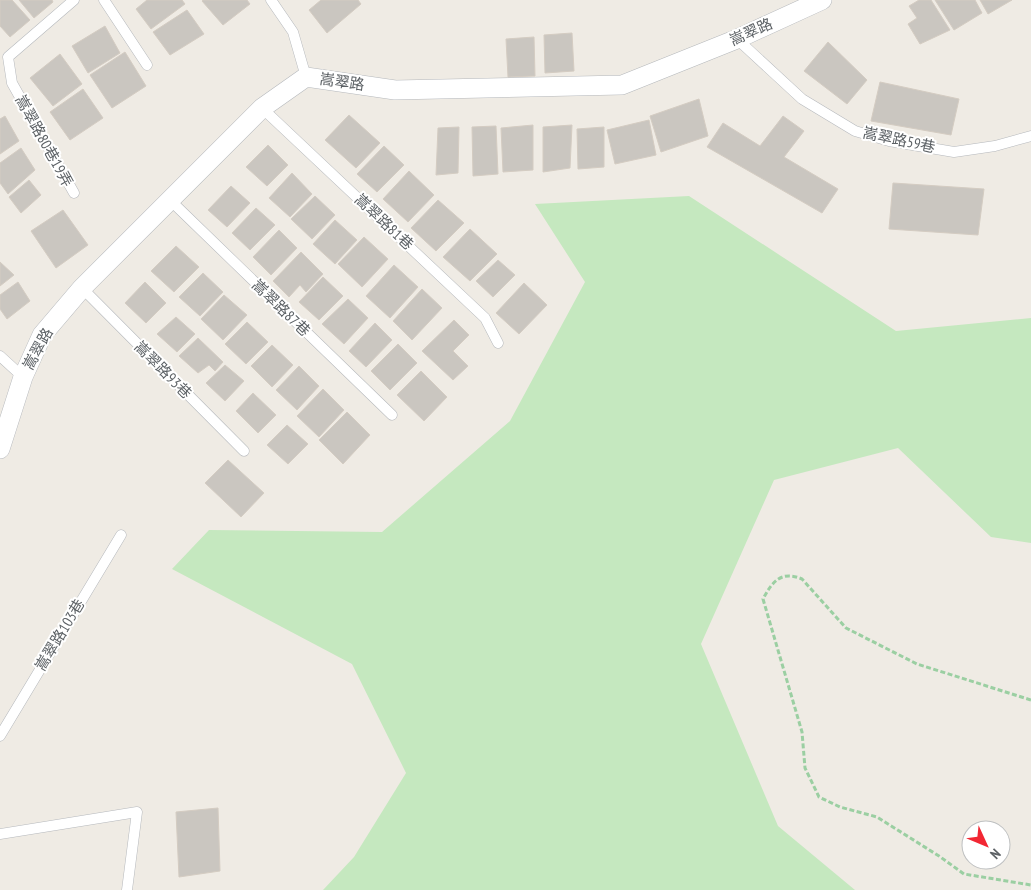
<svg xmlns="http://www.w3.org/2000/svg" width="1031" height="890" viewBox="0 0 1031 890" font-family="'PT Sans Narrow','Noto Sans TC',sans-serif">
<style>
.green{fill:#c5e8bf}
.building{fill:#cac6c0;stroke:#d4ccc2}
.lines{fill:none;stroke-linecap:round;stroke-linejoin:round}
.lane-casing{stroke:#b5b8bc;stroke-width:11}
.street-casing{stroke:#b5b8bc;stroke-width:20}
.path{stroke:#9bcfa2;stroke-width:3;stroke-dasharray:5 2.5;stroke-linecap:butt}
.lane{stroke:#fff;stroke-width:10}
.street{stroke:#fff;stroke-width:19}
.labels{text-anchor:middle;stroke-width:4;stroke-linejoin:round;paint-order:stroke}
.street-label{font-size:15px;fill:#5c6165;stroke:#fff}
</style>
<rect width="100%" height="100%" fill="#efebe4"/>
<!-- green -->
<path class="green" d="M689,196L896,331L1031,318V543L991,537L898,448L774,480L701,644L778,826L855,890H323L354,857L406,773L352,664L172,569L209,530L382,532L510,421L585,282L535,204Z"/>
<!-- building -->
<path class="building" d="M0,0H12L30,20L10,37L0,26Z
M19,0H52L53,2L34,18Z
M147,0H182L185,4L151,29L136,9Z
M203,0H247L250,4L223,25L202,1Z
M321,0H358L361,4L327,33L309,10Z
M919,0H931L950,30L920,44L908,24L917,18L909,6Z
M935,0H975L982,13L954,30Z
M980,0H1012L988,14Z
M187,10L204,34L170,55L153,32Z
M105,26L120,53L88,73L72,46Z
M572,33L574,71L545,73L544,35Z
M534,37L535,76L508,77L506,39Z
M828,42L867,80L847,104L804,71Z
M125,52L146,86L112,108L90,75Z
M60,54L82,84L53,106L30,78Z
M880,82L959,99L951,135L871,121Z
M83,89L103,118L70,140L50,112Z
M699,99L708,136L661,152L650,116Z
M349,115L380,143L356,168L325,140Z
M5,116L19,141L0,154V119Z
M783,116L804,131L784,157L838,189L822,213L707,147L723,123L760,146Z
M649,120L656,155L615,164L607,130Z
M533,125V170L503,172L501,128Z
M572,125L570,168L543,172V127Z
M496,126L498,174L473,176L472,127Z
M459,127L458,173L436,175L438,128Z
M604,127V167L578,169L577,129Z
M268,145L288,165L267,186L246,167Z
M384,146L404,165L377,192L357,174Z
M21,148L35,170L8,194L0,183V163Z
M409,171L434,195L408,222L383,199Z
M292,173L312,194L290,217L269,198Z
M29,180L41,195L21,213L9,197Z
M893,183L984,189L978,235L889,229Z
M231,186L250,203L227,227L208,210Z
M315,196L335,215L312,239L291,219Z
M438,200L464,223L436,251L411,228Z
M256,208L275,225L250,250L232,233Z
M63,210L88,245L56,268L31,231Z
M335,220L357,240L335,264L313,244Z
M470,229L497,254L470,281L443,257Z
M279,230L297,248L271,275L253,257Z
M364,237L388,259L362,287L338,264Z
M176,246L199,267L174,292L151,271Z
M301,252L323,274L306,292L300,285L289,297L273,281Z
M498,260L515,275L493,297L476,281Z
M0,262L14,275L0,286Z
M394,265L418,287L390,318L366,296Z
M203,273L223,292L200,316L179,297Z
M323,277L343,296L319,320L299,302Z
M18,282L30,301L7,319L0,309V295Z
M145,282L166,303L146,323L125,303Z
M524,283L547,305L519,334L496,313Z
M422,289L442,308L412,340L393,321Z
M224,295L247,315L223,340L201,319Z
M348,299L368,318L344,344L322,324Z
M176,317L195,334L177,352L157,334Z
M454,320L469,335L453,351L468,366L453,380L422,351Z
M247,322L268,342L246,364L225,344Z
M375,323L392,340L366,367L349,351Z
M198,338L223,362L215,371L209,365L198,373L179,356Z
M398,344L417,363L390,390L371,371Z
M272,345L293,365L272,387L251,366Z
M225,365L244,381L225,401L206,383Z
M299,366L319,386L297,410L276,390Z
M421,371L447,397L424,421L397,395Z
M323,389L344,410L319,437L297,416Z
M253,393L276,415L258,433L236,411Z
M347,412L370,435L343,464L319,440Z
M287,425L308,444L288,464L267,445Z
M228,460L264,493L241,517L205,483Z
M218,808L220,871L179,877L176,812Z"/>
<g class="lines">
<!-- lane casing -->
<g class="lane-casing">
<path id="lane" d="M104,0L147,65
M271,0L293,32L306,77
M737,39L802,99L855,131L889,141L954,152L995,146L1031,136
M262,108L485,318L498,343
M74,193L12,83L8,57L74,0
M170,200L392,415
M82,288L244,451
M0,356L23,377
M0,736L121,535
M0,834L137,812L127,890"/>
</g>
<!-- street casing -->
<g class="street-casing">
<path id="street" d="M0,449L23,377L42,335L82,288L262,108L306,77L395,90L622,85L737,39L822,0"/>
</g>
<!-- path -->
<path class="path" d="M1031,700L917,664L846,628L802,579C781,570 772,582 763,599L802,732L805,768L819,797L840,807L877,817L939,856L964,874L1031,885"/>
<!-- lane -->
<use href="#lane" class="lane"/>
<!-- street -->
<use href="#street" class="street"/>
</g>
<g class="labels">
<!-- street labels -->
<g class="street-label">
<text transform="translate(751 32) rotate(-24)" y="5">嵩翠路</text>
<text transform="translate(342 82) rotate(8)" y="5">嵩翠路</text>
<text transform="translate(899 140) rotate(12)" y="5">嵩翠路59巷</text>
<text transform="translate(44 141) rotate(61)" y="5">嵩翠路80巷19弄</text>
<text transform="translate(384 222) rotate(43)" y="5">嵩翠路81巷</text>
<text transform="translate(281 308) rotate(44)" y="5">嵩翠路87巷</text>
<text transform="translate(38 349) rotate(-61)" y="5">嵩翠路</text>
<text transform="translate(163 370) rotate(45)" y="5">嵩翠路93巷</text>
<text transform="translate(60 635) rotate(-59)" y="5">嵩翠路103巷</text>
</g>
</g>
<!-- north arrow -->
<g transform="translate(986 845) rotate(134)"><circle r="24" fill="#ffffff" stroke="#bec0c1"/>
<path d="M0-4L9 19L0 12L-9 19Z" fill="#f22733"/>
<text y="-8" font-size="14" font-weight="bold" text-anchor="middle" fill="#5c6165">N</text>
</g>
</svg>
